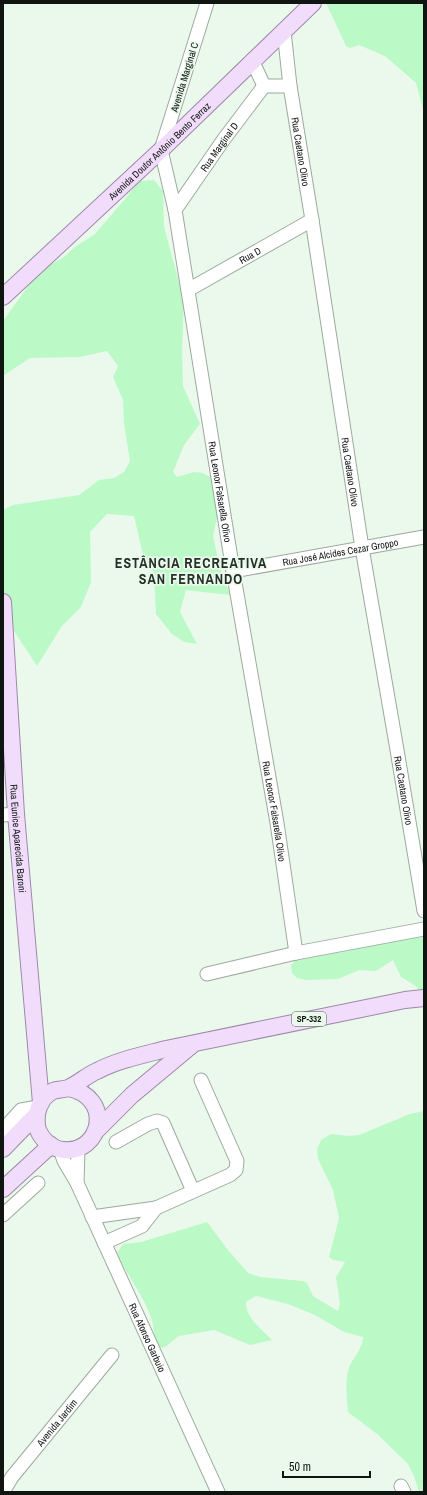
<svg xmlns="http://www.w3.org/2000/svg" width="427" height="1495" viewBox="0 0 427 1495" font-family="'Archivo Narrow',sans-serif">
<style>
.green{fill:#bbf9c7}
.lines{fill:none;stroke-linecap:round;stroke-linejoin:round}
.minor-casing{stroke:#9da99f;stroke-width:15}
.major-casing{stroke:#9c89a8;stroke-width:18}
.minor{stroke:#fff;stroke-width:13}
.major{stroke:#f1ddfb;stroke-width:16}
.labels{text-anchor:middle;stroke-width:3.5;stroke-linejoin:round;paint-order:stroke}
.shield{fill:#ebf9ed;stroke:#525953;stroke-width:1}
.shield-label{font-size:9px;font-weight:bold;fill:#101511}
.street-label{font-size:10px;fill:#101511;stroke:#ebf9ed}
.district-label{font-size:14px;font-weight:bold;letter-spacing:1px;fill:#253027;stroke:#ebf9ed}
</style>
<rect width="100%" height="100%" fill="#ebf9ed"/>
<!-- green -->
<path class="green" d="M326,3H424V113L416,83L385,56L359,45L350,48L346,46Z
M154,180L163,191L164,227L184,301L182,352L183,386L200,424L184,445L173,472L177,477L194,472L203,473L211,478L216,485L219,509L213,536L220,568L230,595L186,590L180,612L197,644L184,642L172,634L156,614L154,572L144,559L134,516L107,514L90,532L91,582L81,607L62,626L37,666L12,628L3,599V510L13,505L79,495L99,480L114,478L124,472L130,461L124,424L123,400L113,377L118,366L107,351L80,357L30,358L3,376V321L39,271L64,257L75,247L95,234L125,199L139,181Z
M424,931V1000L416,986L401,977L393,960L376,971L359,970L338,979L306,980L297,978L292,973L291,965L295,961L329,945Z
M424,1111V1492H419L414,1476L408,1464L377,1434L348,1412C347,1397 344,1379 350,1365C355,1355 363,1348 363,1337L344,1332L315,1315L288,1304L256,1296L246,1302C246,1318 261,1329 272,1340L250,1345L214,1330L179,1336L165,1347L160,1348L156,1345C154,1337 154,1328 152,1320C144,1296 127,1276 117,1253L123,1244L141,1242L207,1222L228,1250L248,1273L260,1277L303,1281L307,1283L313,1296L338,1311L340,1304L336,1277L345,1262L333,1260L329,1257L339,1218L333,1190L318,1159L317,1149L321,1140L331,1134L349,1136L359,1135L410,1114Z"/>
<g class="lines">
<!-- minor casing -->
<g class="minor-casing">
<g id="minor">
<path id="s1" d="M207,3L161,150L175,210L233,571L277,823L296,953"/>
<path id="s2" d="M284,31L290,86L312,220L362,548L396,744L424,911"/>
<path d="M252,60L264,86H290"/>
<path id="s3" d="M175,210L224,139L264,86"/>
<path id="s4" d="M188,290L312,220"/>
<path id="s5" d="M233,571L424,537"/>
<path d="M3,815L16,814"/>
<path d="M207,974L296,953L424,929"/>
<path d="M3,1130L21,1110L38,1107"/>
<path d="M116,1142L148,1124L157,1121L163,1123L193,1191"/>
<path id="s6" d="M60,1149L64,1161L77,1183L218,1492"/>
<path d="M77,1183L78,1148"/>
<path d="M156,1208L230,1175L236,1170L237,1161L201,1080"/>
<path d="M3,1215L38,1183"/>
<path d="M92,1217L156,1208L142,1226L104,1243"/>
<path d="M401,1486L404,1492"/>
<path id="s7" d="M3,1492L12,1477L112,1355"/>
</g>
</g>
<!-- major casing -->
<g class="major-casing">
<g id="major">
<path id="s8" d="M3,297L161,150L313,3"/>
<path id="s9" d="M3,602L16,814L41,1103"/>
<path d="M68,1088C114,1097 102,1154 63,1150C52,1149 42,1140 38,1130C34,1115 39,1098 53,1091C58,1089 63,1090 68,1088C78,1084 87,1075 97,1071C118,1060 143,1055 166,1049L405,1000L424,998"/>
<path d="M95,1132L132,1095L192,1045"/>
<path d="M3,1149L36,1115"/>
<path d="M3,1189L51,1145"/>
</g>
</g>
<!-- minor -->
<use href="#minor" class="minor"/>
<!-- major -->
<use href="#major" class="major"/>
</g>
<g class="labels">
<!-- shield labels -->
<rect class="shield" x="292" y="1012" width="34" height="14" rx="3"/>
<g class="shield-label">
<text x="309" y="1022">SP-332</text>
</g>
<!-- street labels -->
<g class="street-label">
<text transform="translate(184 77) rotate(-73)" y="4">Avenida Marginal C</text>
<text dy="4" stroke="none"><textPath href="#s3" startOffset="77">Rua Marginal D</textPath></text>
<text dy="4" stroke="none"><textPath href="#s8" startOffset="214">Avenida Doutor Antônio Bento Ferraz</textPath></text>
<text dy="4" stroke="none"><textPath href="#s2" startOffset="122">Rua Caetano Olivo</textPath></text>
<text dy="4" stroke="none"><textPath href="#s4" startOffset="71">Rua D</textPath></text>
<text dy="4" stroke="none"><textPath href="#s2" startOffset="446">Rua Caetano Olivo</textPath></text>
<text dy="4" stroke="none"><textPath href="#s1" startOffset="501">Rua Leonor Falsarella Olivo</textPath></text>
<text dy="4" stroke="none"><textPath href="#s5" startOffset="109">Rua José Alcides Cezar Groppo</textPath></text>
<text dy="4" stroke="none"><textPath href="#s2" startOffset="769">Rua Caetano Olivo</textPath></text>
<text dy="4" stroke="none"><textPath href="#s1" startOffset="825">Rua Leonor Falsarella Olivo</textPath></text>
<text dy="4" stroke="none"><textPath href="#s9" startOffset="237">Rua Eunice Aparecida Baroni</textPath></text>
<text dy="4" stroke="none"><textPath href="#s6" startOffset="208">Rua Afonso Garbuio</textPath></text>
<text dy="4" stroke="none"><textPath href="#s7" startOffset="88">Avenida Jardim</textPath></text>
</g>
<!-- district labels -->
<g class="district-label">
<text x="191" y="568">ESTÂNCIA RECREATIVA<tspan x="191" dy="16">SAN FERNANDO</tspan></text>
</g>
</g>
<!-- border -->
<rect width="427" height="1495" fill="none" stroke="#101511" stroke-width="8"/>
<!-- scale -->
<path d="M283 1471v6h87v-6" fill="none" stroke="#101511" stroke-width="2"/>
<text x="289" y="1471" font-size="12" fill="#101511" stroke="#ebf9ed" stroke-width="3" paint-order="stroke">50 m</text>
</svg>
